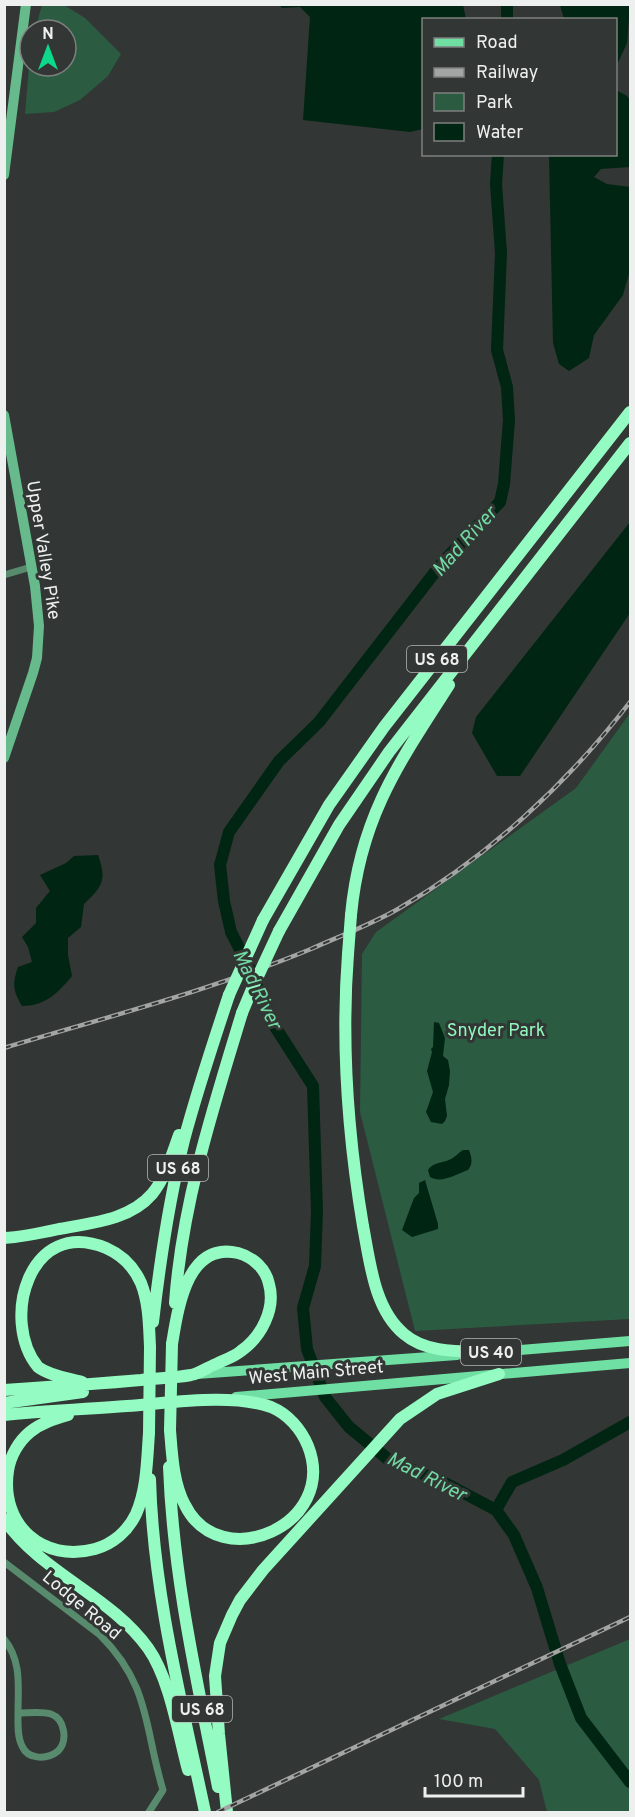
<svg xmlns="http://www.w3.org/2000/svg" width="635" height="1817" viewBox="0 0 635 1817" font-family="Overpass,sans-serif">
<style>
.green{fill:#2b5b41}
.water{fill:#002512}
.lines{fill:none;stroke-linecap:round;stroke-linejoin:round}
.river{stroke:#002512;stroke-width:12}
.street{stroke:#588a6d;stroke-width:7}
.secondary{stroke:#67ba8c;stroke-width:10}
.primary{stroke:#70dfa4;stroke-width:10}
.highway{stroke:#94fbc2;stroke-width:12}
.rail-casing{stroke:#a2a5a3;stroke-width:4.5}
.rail{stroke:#323634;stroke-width:2;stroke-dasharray:7;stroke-linecap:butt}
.highway-bridge{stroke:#94fbc2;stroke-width:12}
.labels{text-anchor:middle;stroke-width:6;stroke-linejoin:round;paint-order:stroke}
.shield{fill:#323634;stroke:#b5b8b6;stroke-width:1.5}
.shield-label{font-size:16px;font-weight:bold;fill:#edf0ee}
.street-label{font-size:18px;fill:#edf0ee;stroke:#323634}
.park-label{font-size:18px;fill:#90f8be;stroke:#323634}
.water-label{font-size:20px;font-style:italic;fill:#72d9a2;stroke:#323634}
</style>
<rect width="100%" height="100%" fill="#323634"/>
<!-- green -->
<path class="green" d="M42,5H64L85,18L121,54L108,76L80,100L54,112L25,114L30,54V66H66V30H35Z
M630,713V1319L415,1331L360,1112L362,954L376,932L576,788Z
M630,1639V1812H547L539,1780L495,1729L439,1719Z"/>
<!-- water -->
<path class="water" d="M279,5H463L466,19L424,20L423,129L410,132L303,120L310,17L300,7L282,8Z
M560,5H630L627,43L616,67V20L564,19Z
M616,90L627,96L630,100V167L601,169L594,177L607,184L630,187V270L623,295L594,335L589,358L569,371L559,364L553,343L549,155L616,154Z
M630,522V613L520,776H497L472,733L476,717Z
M98,855C107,880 103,886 84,904L81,927L68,938V955L72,976C58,993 45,1006 22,1006C13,991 12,984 18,967L32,962L28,947L22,937L36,923V908L50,891L40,875L66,863L74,856Z
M434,1022L439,1023L445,1038L443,1056L448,1060L450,1071L449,1085L445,1099L447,1116L445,1121L442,1124L431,1122L426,1112L433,1092L427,1071L432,1052L431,1049L433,1047Z
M463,1150H469C472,1158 473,1164 468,1170C457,1174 441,1184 430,1177L428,1170C434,1161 442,1164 451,1159C455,1157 458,1153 463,1150Z
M425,1180L438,1224V1229L412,1237L402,1230L414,1198L419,1193V1183Z"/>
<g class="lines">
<!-- river -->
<path class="river" d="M507,20V4
M498,154L496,184L501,253L497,350L507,387L509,420L504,484L500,502L442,563L319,722L279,761L229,832L220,865L224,901L231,932L249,967L272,1022L313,1086L317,1211L315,1266L303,1308L307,1349L325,1397L349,1427L389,1460L443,1482L496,1510L514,1535L537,1588L560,1664L581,1718L630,1782
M496,1510L512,1482L563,1460L630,1422"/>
<!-- street -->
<path class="street" d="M4,575L31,567
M4,1562L100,1635C151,1686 144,1728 163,1790L149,1812
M4,1639C22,1661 18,1687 18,1713
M18,1713C28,1713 42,1711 51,1714C65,1719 68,1741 58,1751C47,1760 28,1760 22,1746C17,1736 18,1723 18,1713Z"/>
<!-- secondary -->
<path class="secondary" d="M4,175L26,4
M4,415L35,586L39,626L37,658L33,673L4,758"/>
<!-- primary -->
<path class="primary" d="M484,1353L630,1341
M197,1374L457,1355
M236,1397L630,1363"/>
<!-- highway -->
<path class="highway" d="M351,915C360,818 398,764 449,685
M263,920L329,805L384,727L630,412
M279,931L339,825L389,752L630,443
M348,954C341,1045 348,1136 363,1226C370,1262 374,1309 404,1334C427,1354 462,1351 491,1352
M4,1238C23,1237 41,1233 59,1229C91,1223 130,1220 152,1194C166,1177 172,1154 179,1135
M175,1303C182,1204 213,1108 242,1013
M153,1322C160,1261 169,1200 184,1140C197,1091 213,1043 229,995
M82,1382C68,1378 50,1376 38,1367C0,1321 29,1216 106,1248C122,1255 134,1267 141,1283C149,1303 149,1326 150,1347
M4,1390C50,1387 96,1384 141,1380C158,1378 175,1378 191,1375C200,1373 208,1367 216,1364C224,1360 234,1357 241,1351C261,1337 276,1309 269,1284C266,1269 253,1257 238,1253C187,1241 178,1308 172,1344
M4,1403L83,1392
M4,1415C45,1411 86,1409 127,1406C170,1403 231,1393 271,1407C288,1414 301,1429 308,1446C339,1525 220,1576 185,1505C173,1483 172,1454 170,1430
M68,1415C54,1419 41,1423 30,1432C19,1441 10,1456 8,1471C0,1525 43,1563 95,1549C113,1544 128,1531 136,1514C147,1489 147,1460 149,1433
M169,1467C173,1576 197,1681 218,1787
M150,1479C153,1592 182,1703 205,1812
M4,1519C41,1573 110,1595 148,1648C170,1679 178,1733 188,1770
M227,1812L219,1734L215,1676L220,1643L232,1615L240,1600L263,1570L400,1419L437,1394L499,1374"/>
<!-- rail casing -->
<g class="rail-casing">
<path id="rail" d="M4,1048C107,1017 212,990 311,949C340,936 370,925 398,909C488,857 567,784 630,702
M218,1812L630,1617"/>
</g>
<!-- rail -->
<use href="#rail" class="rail"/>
<!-- highway-bridge -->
<path class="highway-bridge" d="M348,954L351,915
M229,995L263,920
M242,1013L252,989L279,931
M170,1430L172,1344
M149,1433L150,1347"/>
</g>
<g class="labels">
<!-- shield labels -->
<g class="shield">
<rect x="407" y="646" width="60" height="26" rx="4.5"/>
<rect x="148" y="1155" width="60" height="26" rx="4.5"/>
<rect x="461" y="1339" width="60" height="26" rx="4.5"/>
<rect x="172" y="1696" width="60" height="26" rx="4.5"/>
</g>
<g class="shield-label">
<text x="437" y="665">US 68</text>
<text x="178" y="1174">US 68</text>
<text x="491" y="1358">US 40</text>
<text x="202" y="1715">US 68</text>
</g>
<!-- street labels -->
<g class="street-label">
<text transform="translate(44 550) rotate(81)" y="6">Upper Valley Pike</text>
<text transform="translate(316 1372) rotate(-5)" y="6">West Main Street</text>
<text transform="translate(82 1605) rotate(40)" y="6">Lodge Road</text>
</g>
<!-- park labels -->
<g class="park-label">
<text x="496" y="1036">Snyder Park</text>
</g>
<!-- water labels -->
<g class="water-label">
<text transform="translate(464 541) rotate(-48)" y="7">Mad River</text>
<text transform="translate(258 989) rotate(64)" y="7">Mad River</text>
<text transform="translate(427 1476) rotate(27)" y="7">Mad River</text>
</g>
</g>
<!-- border -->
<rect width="635" height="1817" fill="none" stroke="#edf0ee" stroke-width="12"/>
<!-- legend -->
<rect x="422" y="18" width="195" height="138" fill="#323634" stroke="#7d807e" stroke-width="1.5"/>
<rect x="434" y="38" width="30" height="9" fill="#70dfa4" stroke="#7d807e" stroke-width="1.5"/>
<text x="476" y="48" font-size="18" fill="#edf0ee">Road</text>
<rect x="434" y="68" width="30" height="9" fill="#a2a5a3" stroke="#7d807e" stroke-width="1.5"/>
<text x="476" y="78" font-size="18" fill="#edf0ee">Railway</text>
<rect x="434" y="93" width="30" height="18" fill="#2b5b41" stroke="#7d807e" stroke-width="1.5"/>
<text x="476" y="108" font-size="18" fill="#edf0ee">Park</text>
<rect x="434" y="123" width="30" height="18" fill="#002512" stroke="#7d807e" stroke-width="1.5"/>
<text x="476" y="138" font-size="18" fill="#edf0ee">Water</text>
<!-- north arrow -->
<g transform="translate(48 48)"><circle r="28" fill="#323634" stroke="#7d807e" stroke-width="1.5"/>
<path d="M0-4.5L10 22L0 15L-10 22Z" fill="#0cd98a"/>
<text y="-9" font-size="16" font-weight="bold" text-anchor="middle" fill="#edf0ee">N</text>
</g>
<!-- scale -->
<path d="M425 1787v9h98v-9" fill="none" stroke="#edf0ee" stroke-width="3"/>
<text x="434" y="1787" font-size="18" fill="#edf0ee" stroke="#323634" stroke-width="4.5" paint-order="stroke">100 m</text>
</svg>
